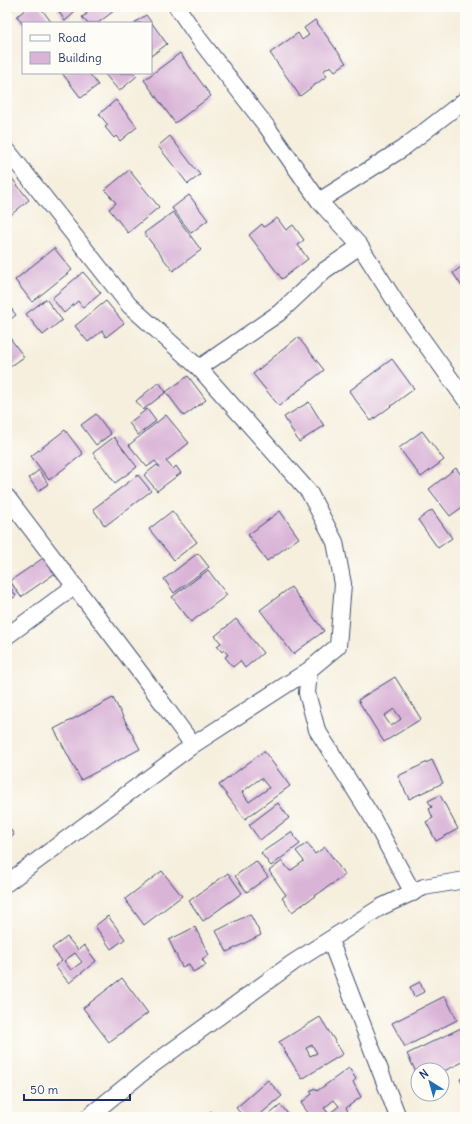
<svg xmlns="http://www.w3.org/2000/svg" width="472" height="1124" viewBox="0 0 472 1124" font-family="Delius,sans-serif">
<style>
.building{fill:#d9b4d7;fill-rule:evenodd}
.lines{fill:none;stroke-linecap:round;stroke-linejoin:round}
.street-casing{stroke:#3c4c71;stroke-width:18}
.street{stroke:#fff;stroke-width:16}
</style>
<rect width="100%" height="100%" fill="#fdfcf7"/>
<filter id="ink" filterUnits="userSpaceOnUse"><feTurbulence type="fractalNoise" baseFrequency=".025" numOctaves="2"/><feDisplacementMap in="SourceGraphic" scale="8" xChannelSelector="R" yChannelSelector="G"/><feConvolveMatrix kernelMatrix="1 2 1 2 8 2 1 2 1" color-interpolation-filters="sRGB"/></filter>
<filter id="wash" filterUnits="userSpaceOnUse"><feTurbulence type="fractalNoise" baseFrequency=".012" numOctaves="4" result="noise"/><feDisplacementMap in="SourceGraphic" scale="16" xChannelSelector="R" yChannelSelector="G"/><feGaussianBlur stdDeviation="0.9" result="paint"/><feColorMatrix in="noise" values="0 0 0 0 0 0 0 0 0 0 0 0 0 0 0 0 0 1.4 0 .05"/><feComposite in="paint" operator="in"/></filter>
<g filter="url(#wash)">
<rect width="100%" height="100%" fill="#f6efde"/>
<g id="blocks">
<!-- building -->
<path class="building" d="M7,7H16L7,14Z
M29,7H40L52,23H23V25L17,16Z
M56,7H70L74,13L65,21Z
M81,7H119L98,23H87L82,17L87,14Z
M146,15L167,44L151,56V23H134Z
M315,20L346,63L335,71L331,66L323,71L327,76L300,96L270,53L298,33L302,40L309,35L304,28Z
M180,53L211,96L175,123L144,80Z
M62,73H89L98,85L81,98Z
M104,73H134L137,76L119,91Z
M116,100L137,127L120,141L116,136L114,138L105,127L108,125L99,114Z
M170,136L200,175L188,184L158,146Z
M129,170L159,207L128,233L109,209L116,203L105,190Z
M7,172L29,200L7,218Z
M189,195L208,220L191,233L172,208Z
M173,212L201,250L173,271L144,233Z
M277,218L286,230L293,225L304,240L298,245L308,259L282,279L249,235L262,224L264,227Z
M54,248L72,270L32,302L15,280Z
M465,264V291L453,273Z
M83,272L101,293L83,308L78,301L64,313L52,298Z
M46,299L62,320L43,335L26,314Z
M106,301L124,323L106,337L102,331L88,342L75,326Z
M7,303L16,315L7,322Z
M7,334L24,357L7,369Z
M298,337L324,370L279,406L253,374Z
M392,359L414,389L371,421L349,391Z
M188,376L206,400L184,416L166,392Z
M159,382L166,392L143,410L136,401Z
M309,402L324,426L299,442L284,417Z
M147,409L156,421L138,435L129,423Z
M96,414L111,434L96,445L81,425Z
M166,415L189,443L166,461L173,469L176,466L181,473L157,491L144,475L157,465L160,467L155,461L147,467L129,445Z
M65,430L83,454L49,480L31,456Z
M422,431L444,460L421,477L399,448Z
M114,437L137,467L115,483L93,453Z
M456,468L465,480V505L450,516L429,489Z
M39,470L48,484L38,491L29,478Z
M138,475L151,491L105,526L93,509Z
M432,510L452,538L438,548L418,520Z
M172,511L197,542L174,560L149,529Z
M280,511L299,538L267,561L248,535Z
M198,553L209,567L174,593L164,579Z
M46,556L57,572L21,597L10,581Z
M208,570L227,595L191,622L172,597Z
M7,582L16,596L7,602Z
M291,587L324,631L293,654L260,610Z
M236,619L263,653L245,668L240,661L233,667L225,657L228,655L224,650L222,652L217,646L221,643L215,636Z
M395,677L421,719L384,742L358,700ZM394,709L401,719L391,726L384,716Z
M113,698L140,749L81,780L54,729Z
M264,751L290,786L245,819L219,785ZM261,778L269,788L249,802L242,792Z
M432,760L443,783L409,799L398,776Z
M440,795L458,829L436,841L426,822L433,818L429,809L432,807L428,801Z
M278,803L289,818L260,840L249,825Z
M7,824L14,835L7,840Z
M291,832L300,844L271,866L261,853Z
M307,843L315,854L325,847L345,875L292,912L282,898L286,895L269,871L282,861L290,871L304,861L296,851Z
M256,861L268,877L247,892L235,876Z
M162,871L182,896L144,925L125,899Z
M228,873L242,893L203,921L189,901Z
M250,914L261,935L227,952L216,931Z
M108,916L125,939L111,949L95,926Z
M195,927L209,955L202,959L206,965L193,972L189,964L182,967L169,940Z
M67,937L78,950L84,945L96,961L69,983L55,966L62,961L52,948ZM75,953L82,962L71,970L64,961Z
M122,978L148,1013L109,1042L83,1008Z
M420,982L424,992L414,997L410,987Z
M445,996L457,1020L405,1047L392,1023Z
M320,1017L343,1054L302,1079L279,1042ZM312,1045L317,1053L310,1056L306,1048Z
M461,1028L465,1036V1061L442,1072V1070H418V1076L407,1054Z
M349,1068L356,1079L353,1082L361,1097L346,1108L348,1111L340,1117H311L301,1103L312,1094L310,1091L315,1088L317,1091ZM334,1100L339,1106L329,1114L324,1108Z
M465,1077V1090L460,1079Z
M268,1080L282,1096L257,1117H244L236,1108Z
M281,1105L290,1117H266Z
M211,1111L216,1117H204Z"/>
</g>
</g>
<g filter="url(#ink)">
<use href="#blocks" fill-opacity="0" stroke="#3c4c71" stroke-width="1"/>
<g class="lines">
<!-- street casing -->
<g class="street-casing">
<path id="street" d="M177,7L199,39L267,127L319,201L360,246L397,304L465,399
M7,150L129,305L199,368L309,492L335,542L343,584L338,646L309,670L307,693L317,730L372,817L413,893
M319,201L402,149L465,100
M199,368L279,313L325,270L360,246
M7,497L142,675L193,745
M7,636L75,586
M7,883L193,745L309,670
M330,940L398,1117
M88,1117L151,1066L294,962L381,907L424,887L465,880"/>
</g>
<!-- street -->
<use href="#street" class="street"/>
</g>
</g>
<!-- margin -->
<rect width="472" height="1124" fill="none" stroke="#fdfcf7" stroke-width="24"/>
<!-- legend -->
<rect x="22" y="22" width="130" height="52" fill="#fdfcf7" stroke="#a3aaba"/>
<rect x="30" y="35" width="20" height="6" fill="#ffffff" stroke="#a3aaba"/>
<text x="58" y="42" font-size="12" fill="#1b2f5e">Road</text>
<rect x="30" y="52" width="20" height="12" fill="#d9b4d7" stroke="#a3aaba"/>
<text x="58" y="62" font-size="12" fill="#1b2f5e">Building</text>
<!-- north arrow -->
<g transform="translate(430 1082) rotate(323)"><circle r="19" fill="#fdfcf7" stroke="#a3aaba"/>
<path d="M0-3L7 15L0 10L-7 15Z" fill="#1f6fb2"/>
<text y="-6" font-size="11" font-weight="bold" text-anchor="middle" fill="#1b2f5e">N</text>
</g>
<!-- scale -->
<path d="M24 1094v6h106v-6" fill="none" stroke="#1b2f5e" stroke-width="2"/>
<text x="30" y="1094" font-size="12" fill="#1b2f5e" stroke="#fdfcf7" stroke-width="3" paint-order="stroke">50 m</text>
</svg>
